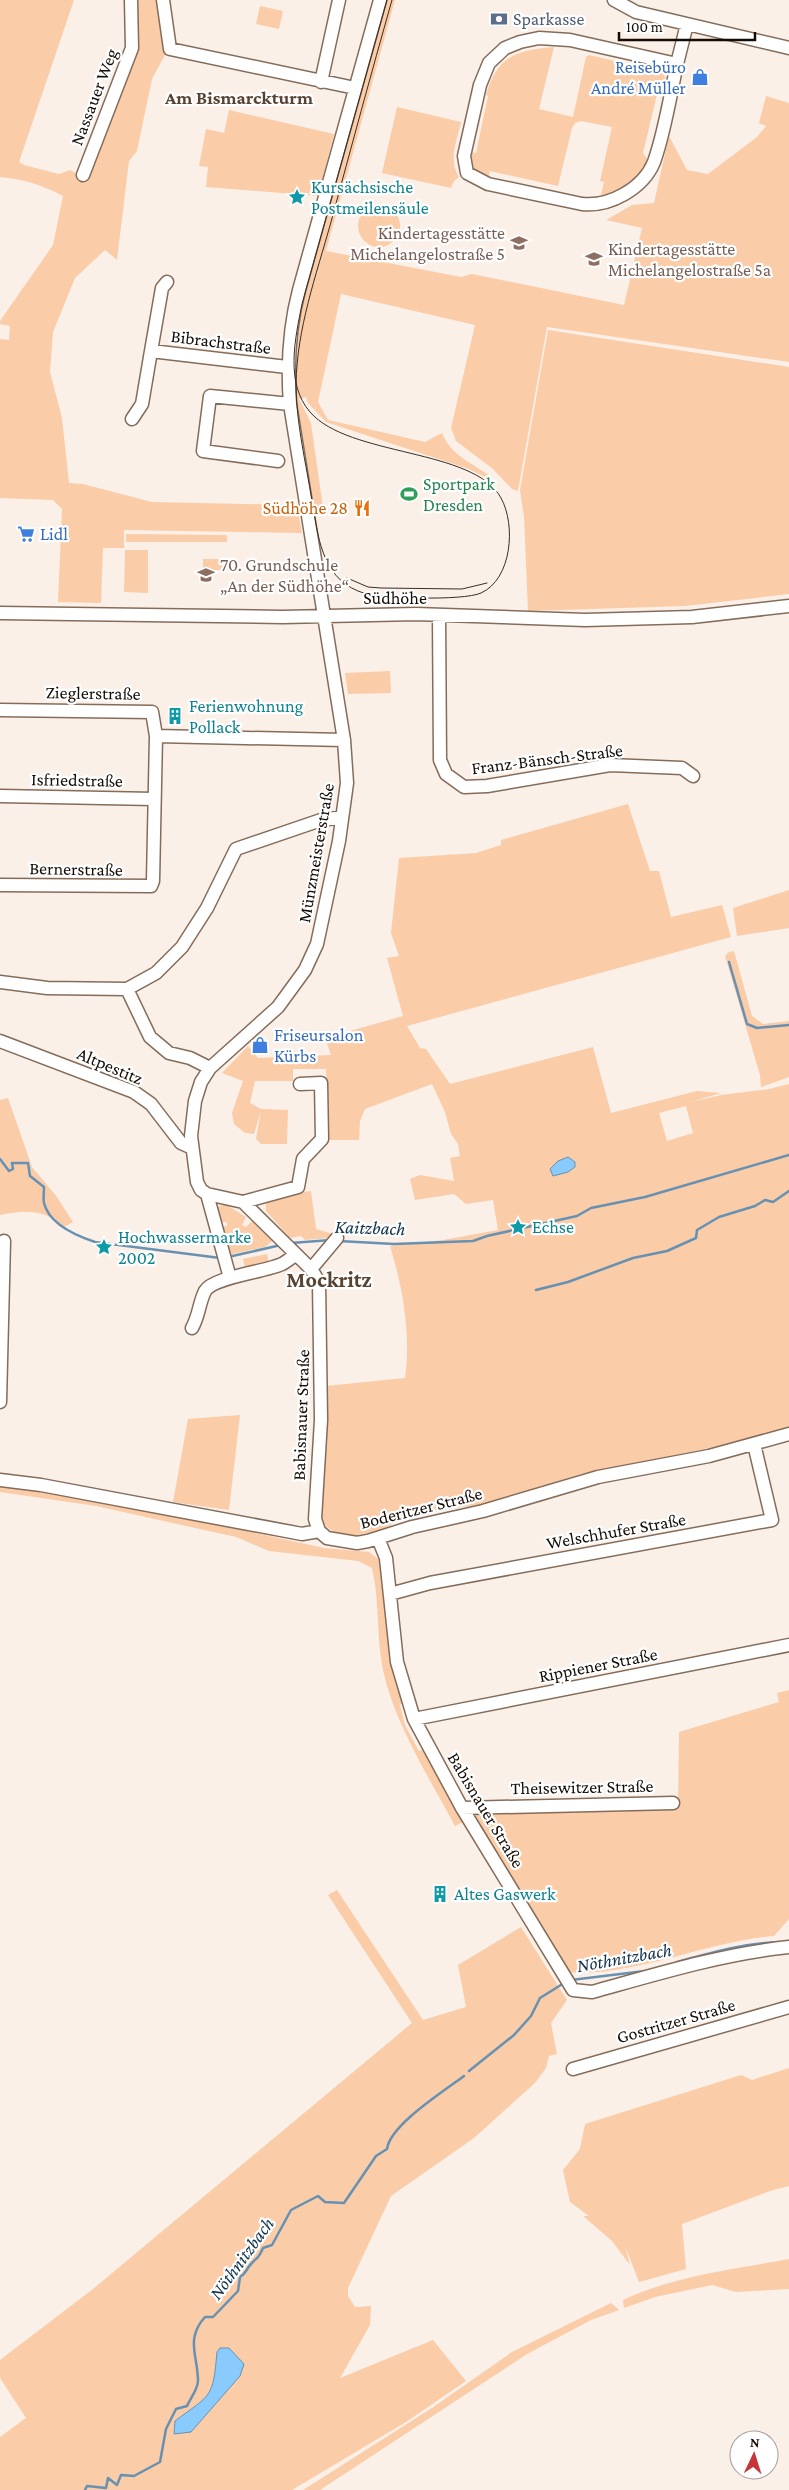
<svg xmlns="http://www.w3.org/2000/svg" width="789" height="2490" viewBox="0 0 789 2490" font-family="'Crimson Pro',serif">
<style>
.green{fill:#facca7;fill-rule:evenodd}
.water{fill:#8acbfe;stroke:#6791b3}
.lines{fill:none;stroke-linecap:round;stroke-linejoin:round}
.stream{stroke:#6791b3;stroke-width:2.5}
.minor-casing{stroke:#846c5a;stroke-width:15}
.minor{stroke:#fff;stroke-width:12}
.tram{stroke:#372e27;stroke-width:1}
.labels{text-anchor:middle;stroke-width:4.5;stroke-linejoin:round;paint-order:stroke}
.service-label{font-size:18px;fill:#4e5e75;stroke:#fff;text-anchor:start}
.shop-label{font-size:18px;fill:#366cbe;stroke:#fff;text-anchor:start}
.street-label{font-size:18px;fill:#140b05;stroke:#fff}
.culture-label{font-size:18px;fill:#0d838f;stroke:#fff;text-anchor:start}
.education-label{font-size:18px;fill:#785e54;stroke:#fff;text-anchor:start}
.leisure-label{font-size:18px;fill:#27864d;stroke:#fff;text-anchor:start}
.food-label{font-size:18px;fill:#c56008;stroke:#fff;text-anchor:end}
.neighbourhood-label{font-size:19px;font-weight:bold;fill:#584231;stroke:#fff}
.water-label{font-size:19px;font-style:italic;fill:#0f334c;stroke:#fff}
.district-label{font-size:22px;font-weight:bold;fill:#584231;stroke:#fff}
</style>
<rect width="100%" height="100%" fill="#fbf0e8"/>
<!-- green -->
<path class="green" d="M0,0H74L19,162L24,165L59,174L70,170L84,177L137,34L136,0H160L167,51L152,79L137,151L129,161L117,260L105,250L75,278L53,332L50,372L62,418L69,483L83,484L152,502L297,505L302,533L124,530V548H103L101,603L58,602L62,509L53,500L0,498V339L9,340L10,326L0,324V321L53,245L63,196C43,185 23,179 0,177Z
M384,0H395L326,251L461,277L472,274L624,305L642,228L606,220L632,205L654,203L669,136L687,170L708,174L757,137L766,126L759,123L766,96L789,103V362L547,327L518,491L512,489L493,469L456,441L451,428L475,325L341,294L318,402L328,420L425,442L442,433C452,457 472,462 491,477L489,479L469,469L326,422L308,403L306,397L299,399L311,423L323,508L311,510L294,407V331Z
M260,6L283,11L279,29L256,24Z
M554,47L539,109L573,117L586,57L589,55L663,72L667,83L660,82L643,153L648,160C635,183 625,189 600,199L604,182L600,181L612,127L581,121L575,123L572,128L558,186L490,171L488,179C474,172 471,167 469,152L476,153L488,96L486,95C497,57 515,50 554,47Z
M397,107L461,122C457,140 448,161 459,177L454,181L451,188L382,173Z
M229,110L334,134L318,196L206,187L208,167L199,166L206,129L224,133Z
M358 226a21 21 0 1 1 42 0a21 21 0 1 1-42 0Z
M548,330L789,367V594L685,606L528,611L524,517L520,490Z
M126,534L227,535V542H126Z
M125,550H148V593L124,592Z
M203,559H229V570H203Z
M390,671L391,693L348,694L345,673Z
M628,804L650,871H659L671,917L722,905L731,937L407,1026L420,1048L426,1049L450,1084L593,1047L611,1113L697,1091L721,1093L691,1102L721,1095L769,1089L789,1084V1427L710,1448L580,1474L487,1504L411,1513L382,1530L357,1535L345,1536L334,1532L324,1525L321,1512L326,1386L405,1378C411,1334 403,1288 390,1246L443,1240L498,1230L493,1200L466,1204L454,1194L415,1200L410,1179L420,1175L454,1181L450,1158L460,1156L458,1144L451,1134L445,1112L432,1084L365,1109L360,1121L359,1140H329L326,1069H293V1081H255L250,1103L261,1109L288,1110L287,1144H261L256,1139L261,1111L254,1134L245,1133L234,1124L232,1113L243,1081L222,1073L248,1046L258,1058L331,1055L325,1038L403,1016L387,958L399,956L391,933L399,858L476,853L501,845V840ZM686,1106L693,1133L667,1141L659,1113Z
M789,890V928L737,936L733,908Z
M734,951L752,1016L763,1024L789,1021V1077L761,1087L760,1075L725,956L729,952Z
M8,1098L32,1167L57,1197L73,1222L64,1227C44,1209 25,1210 0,1215V1100Z
M311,1191L316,1229L330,1233V1238L305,1240L301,1236L290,1238L266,1211V1203L277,1195Z
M225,1204L246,1217L242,1225L246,1227L252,1221L272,1241L265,1247L228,1255L219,1227L227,1226V1222H219L215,1208Z
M267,1254L269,1263L245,1268L243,1259Z
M240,1415L229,1510L173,1502L188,1419Z
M0,1485L82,1495L324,1548L369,1552L381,1561L391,1653L403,1703L400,1705L405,1725L419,1751L423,1749L463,1822L455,1826C429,1777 395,1725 383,1670C376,1636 380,1601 372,1568L358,1561L269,1551L236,1537L96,1506L0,1492Z
M789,1690V1919L774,1936C706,1941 633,1978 565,1972L470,1810L672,1806L678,1809L679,1732L779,1702L777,1693Z
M337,1890L423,2020L466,2007L458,1965L521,1927L567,2000L551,2023L557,2054L549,2056L546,2068L535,2083L474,2138L391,2196L348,2288V2296L355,2307L371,2306L370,2325L340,2378L433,2340L466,2381L406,2422L292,2490H0V2437L26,2418L0,2378V2360L93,2289L412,2023L328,1895ZM217,2352L240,2376L175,2421C211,2394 213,2399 217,2352Z
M789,2068V2186L773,2190L682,2224L686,2269L639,2282L625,2246L630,2265L612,2241L583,2216H589L570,2202L563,2170L580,2149L585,2124L741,2075L752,2080Z
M789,2259V2289L736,2292L712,2285L655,2297L624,2308L623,2300C677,2275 731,2270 789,2259Z
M611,2303L619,2310L591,2320L527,2354L320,2490H303L432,2408L512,2352Z"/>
<!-- water -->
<path class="water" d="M568,1157L575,1162V1167L568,1172L553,1176L550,1169L558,1161Z
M220,2348H229L244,2364L240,2376L191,2432L174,2434L175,2421C211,2394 213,2399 217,2352Z"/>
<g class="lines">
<!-- stream -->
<path class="stream" d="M729,962L747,1024L757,1028L789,1025
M0,1159L9,1171L13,1169L12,1163H28L30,1176L44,1187C44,1192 43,1198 44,1203C49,1224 77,1236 95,1242L220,1258
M339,1241L394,1244L473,1241L487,1236L577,1216L591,1208L645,1197L789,1155
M291,1243L331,1240
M228,1257L281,1245
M536,1290L568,1282L633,1258L667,1251L696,1238L697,1230L719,1217L755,1206L765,1200L773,1202L789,1191
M677,1962C710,1953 744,1943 779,1942
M571,1980L645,1971
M469,2071L514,2035L531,2016L540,1998L564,1983
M85,2490L87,2486L106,2488L108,2478L117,2485L121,2475L134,2476L160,2462L166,2429L176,2409L187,2406C190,2399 198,2389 198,2381C198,2356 185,2339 205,2317H213L238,2291L240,2277C247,2273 246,2269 251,2264C258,2256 258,2260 263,2248L272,2245L291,2210L318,2196L325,2202L344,2203L376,2156L387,2149C390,2125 444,2091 464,2076"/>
<!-- minor casing -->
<g class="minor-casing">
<path id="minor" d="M163,0L170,49L355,88
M380,0L299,290C289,328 287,365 290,404L344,740L347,783L339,841L317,944L305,970L278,1007L210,1068L201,1082L195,1101L191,1136L197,1182L201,1190L207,1194L243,1202L311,1269L319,1282L321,1420L315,1519L319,1531L327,1538L357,1543L368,1541L412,1527L483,1511L598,1477L709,1456L789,1434
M614,0L636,12L789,48
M539,38L570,40L677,64C670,96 665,131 654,162C643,189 609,207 582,204L488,184L467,173L464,156L480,85L489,63L505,48L520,42Z
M677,64L687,24
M321,82L339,0
M83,175L132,48L131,0
M151,351L162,288L167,282
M132,419L142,404L151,351L287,367
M278,461L203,451L210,396L290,404
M0,613L283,617L416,614L585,620L692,617L789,606
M439,615L440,760L446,774L464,787L487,786L610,765L682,768L693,776
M0,710L152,712L156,736L153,881L151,886L0,885
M156,736L344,740
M0,796L154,799
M0,982L47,988L127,989L156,973L182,947L207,908L236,849L321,820L342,817
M127,989L150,1037L169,1053L190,1058L210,1068
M0,1041L134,1092L151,1104L181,1143L190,1147
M207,1194L230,1278
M243,1202L298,1187L303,1159L322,1139L321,1083L300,1084
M311,1269L337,1238
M192,1328C199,1316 199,1303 205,1291C213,1277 265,1272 282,1264C286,1262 291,1258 295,1255
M0,1402L4,1241
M0,1480L41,1485L302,1534L319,1531
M378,1538L386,1558L397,1662L414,1719L462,1808L573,1990L592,1992C657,1974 722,1954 789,1947
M390,1594L430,1583L772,1520L754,1444
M414,1719L789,1645
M462,1808L673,1803
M573,2069L789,2007"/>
</g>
<!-- minor -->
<use href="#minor" class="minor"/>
<!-- tram -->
<path class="tram" d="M387,0L302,304C295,339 285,383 310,412C349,457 474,448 501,498C516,525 512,579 481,593C464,601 375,599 358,591C321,576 318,535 312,501C306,463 296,423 296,384C297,328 316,276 331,222C351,148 371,74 392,0
M347,578L368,587L381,588L462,589L487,583"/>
</g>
<!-- icons -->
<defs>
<g id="bank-bare" transform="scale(1.35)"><path d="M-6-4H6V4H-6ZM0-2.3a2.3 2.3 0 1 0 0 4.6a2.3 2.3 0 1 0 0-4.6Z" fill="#5c6f8a" stroke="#fff" stroke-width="2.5" paint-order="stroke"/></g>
<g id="shop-bare" transform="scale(1.35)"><path d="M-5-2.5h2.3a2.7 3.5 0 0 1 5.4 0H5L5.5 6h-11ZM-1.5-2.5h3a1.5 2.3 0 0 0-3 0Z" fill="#3f7fe0" stroke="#fff" stroke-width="2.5" paint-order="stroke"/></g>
<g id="sight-bare" transform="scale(1.35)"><path d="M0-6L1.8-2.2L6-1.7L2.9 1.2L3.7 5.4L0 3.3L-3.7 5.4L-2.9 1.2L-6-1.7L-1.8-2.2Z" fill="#0f9aa8" stroke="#fff" stroke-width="2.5" paint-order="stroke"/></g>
<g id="school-bare" transform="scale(1.35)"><path d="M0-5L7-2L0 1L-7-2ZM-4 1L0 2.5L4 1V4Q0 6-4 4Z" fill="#8d6e63" stroke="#fff" stroke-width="2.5" paint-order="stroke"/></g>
<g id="stadium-bare" transform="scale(1.35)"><path d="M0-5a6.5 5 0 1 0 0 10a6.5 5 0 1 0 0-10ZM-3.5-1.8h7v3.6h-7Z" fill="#2e9e5b" stroke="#fff" stroke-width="2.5" paint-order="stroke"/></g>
<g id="restaurant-bare" transform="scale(1.35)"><path d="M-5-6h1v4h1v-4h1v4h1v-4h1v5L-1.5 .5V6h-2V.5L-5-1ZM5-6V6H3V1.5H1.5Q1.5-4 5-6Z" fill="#e8710a" stroke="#fff" stroke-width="2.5" paint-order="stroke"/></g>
<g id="supermarket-bare" transform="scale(1.35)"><path d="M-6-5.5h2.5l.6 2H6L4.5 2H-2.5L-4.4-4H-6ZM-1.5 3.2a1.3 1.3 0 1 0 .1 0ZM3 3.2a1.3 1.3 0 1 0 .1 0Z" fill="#3f7fe0" stroke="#fff" stroke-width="2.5" paint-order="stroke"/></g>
<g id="building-bare" transform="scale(1.35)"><path d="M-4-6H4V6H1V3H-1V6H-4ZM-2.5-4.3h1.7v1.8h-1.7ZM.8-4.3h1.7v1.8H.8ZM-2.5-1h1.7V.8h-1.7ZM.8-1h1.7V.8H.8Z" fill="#0f9aa8" stroke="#fff" stroke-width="2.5" paint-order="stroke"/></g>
</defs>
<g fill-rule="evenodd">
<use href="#bank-bare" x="499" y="19"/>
<use href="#shop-bare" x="700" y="77"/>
<use href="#sight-bare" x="297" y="197"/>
<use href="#school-bare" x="519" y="243"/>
<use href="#school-bare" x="594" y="259"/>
<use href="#stadium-bare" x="409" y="494"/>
<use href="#restaurant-bare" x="362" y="508"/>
<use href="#supermarket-bare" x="26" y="534"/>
<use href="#school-bare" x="206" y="575"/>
<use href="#building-bare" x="175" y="716"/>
<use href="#shop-bare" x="260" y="1045"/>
<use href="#sight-bare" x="518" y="1227"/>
<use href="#sight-bare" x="104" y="1247"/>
<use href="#building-bare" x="440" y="1894"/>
</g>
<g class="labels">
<!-- service labels -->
<g class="service-label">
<text x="513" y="25">Sparkasse</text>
</g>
<!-- shop labels -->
<g class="shop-label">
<text x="686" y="73" text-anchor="end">Reisebüro<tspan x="686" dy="21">André Müller</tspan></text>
<text x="40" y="540">Lidl</text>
<text x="274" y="1041">Friseursalon<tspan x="274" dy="21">Kürbs</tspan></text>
</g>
<!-- street labels -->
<g class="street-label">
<text transform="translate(94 97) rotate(-69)" y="6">Nassauer Weg</text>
<text transform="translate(221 342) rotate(7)" y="6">Bibrachstraße</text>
<text x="395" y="604">Südhöhe</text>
<text transform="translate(93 693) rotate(1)" y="6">Zieglerstraße</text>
<text transform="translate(547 759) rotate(-7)" y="6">Franz-Bänsch-Straße</text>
<text transform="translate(77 780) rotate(1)" y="6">Isfriedstraße</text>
<text transform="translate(316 853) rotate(-80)" y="6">Münzmeisterstraße</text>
<text transform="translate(76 869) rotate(1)" y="6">Bernerstraße</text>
<text transform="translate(110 1066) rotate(23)" y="6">Altpestitz</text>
<text transform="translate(301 1415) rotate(-88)" y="6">Babisnauer Straße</text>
<text transform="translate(421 1508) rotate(-14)" y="6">Boderitzer Straße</text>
<text transform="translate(616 1531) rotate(-10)" y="6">Welschhufer Straße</text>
<text transform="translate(598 1665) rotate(-11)" y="6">Rippiener Straße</text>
<text transform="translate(582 1787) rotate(-1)" y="6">Theisewitzer Straße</text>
<text transform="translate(486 1810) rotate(59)" y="6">Babisnauer Straße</text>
<text transform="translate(676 2021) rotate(-16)" y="6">Gostritzer Straße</text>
</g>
<!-- culture labels -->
<g class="culture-label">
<text x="311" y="193">Kursächsische<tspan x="311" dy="21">Postmeilensäule</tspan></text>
<text x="189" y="712">Ferienwohnung<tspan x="189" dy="21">Pollack</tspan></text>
<text x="532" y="1233">Echse</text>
<text x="118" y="1243">Hochwassermarke<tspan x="118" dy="21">2002</tspan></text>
<text x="454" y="1900">Altes Gaswerk</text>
</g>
<!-- education labels -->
<g class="education-label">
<text x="505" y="239" text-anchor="end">Kindertagesstätte<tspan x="505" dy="21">Michelangelostraße 5</tspan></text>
<text x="608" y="255">Kindertagesstätte<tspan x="608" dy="21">Michelangelostraße 5a</tspan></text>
<text x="220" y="571">70. Grundschule<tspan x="220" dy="21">„An der Südhöhe“</tspan></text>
</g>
<!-- leisure labels -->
<g class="leisure-label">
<text x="423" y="490">Sportpark<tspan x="423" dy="21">Dresden</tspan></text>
</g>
<!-- food labels -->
<g class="food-label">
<text x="348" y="514">Südhöhe 28</text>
</g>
<!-- neighbourhood labels -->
<g class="neighbourhood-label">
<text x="239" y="104">Am Bismarckturm</text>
</g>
<!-- water labels -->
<g class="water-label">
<text transform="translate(370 1227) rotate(2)" y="7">Kaitzbach</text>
<text transform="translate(624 1957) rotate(-10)" y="7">Nöthnitzbach</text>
<text transform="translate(241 2258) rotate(-54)" y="7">Nöthnitzbach</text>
</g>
<!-- district labels -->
<g class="district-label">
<text x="329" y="1287">Mockritz</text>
</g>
</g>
<!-- north arrow -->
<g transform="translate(754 2455) rotate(4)"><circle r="24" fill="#ffffff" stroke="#a19d9b"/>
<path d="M0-4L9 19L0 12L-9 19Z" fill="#c5363b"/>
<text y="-8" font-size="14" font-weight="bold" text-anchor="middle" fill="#140b05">N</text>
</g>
<!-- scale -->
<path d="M619 32v8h136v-8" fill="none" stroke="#140b05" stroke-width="2.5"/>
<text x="626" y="32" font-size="15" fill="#140b05" stroke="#ffffff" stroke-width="4" paint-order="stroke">100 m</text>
</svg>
